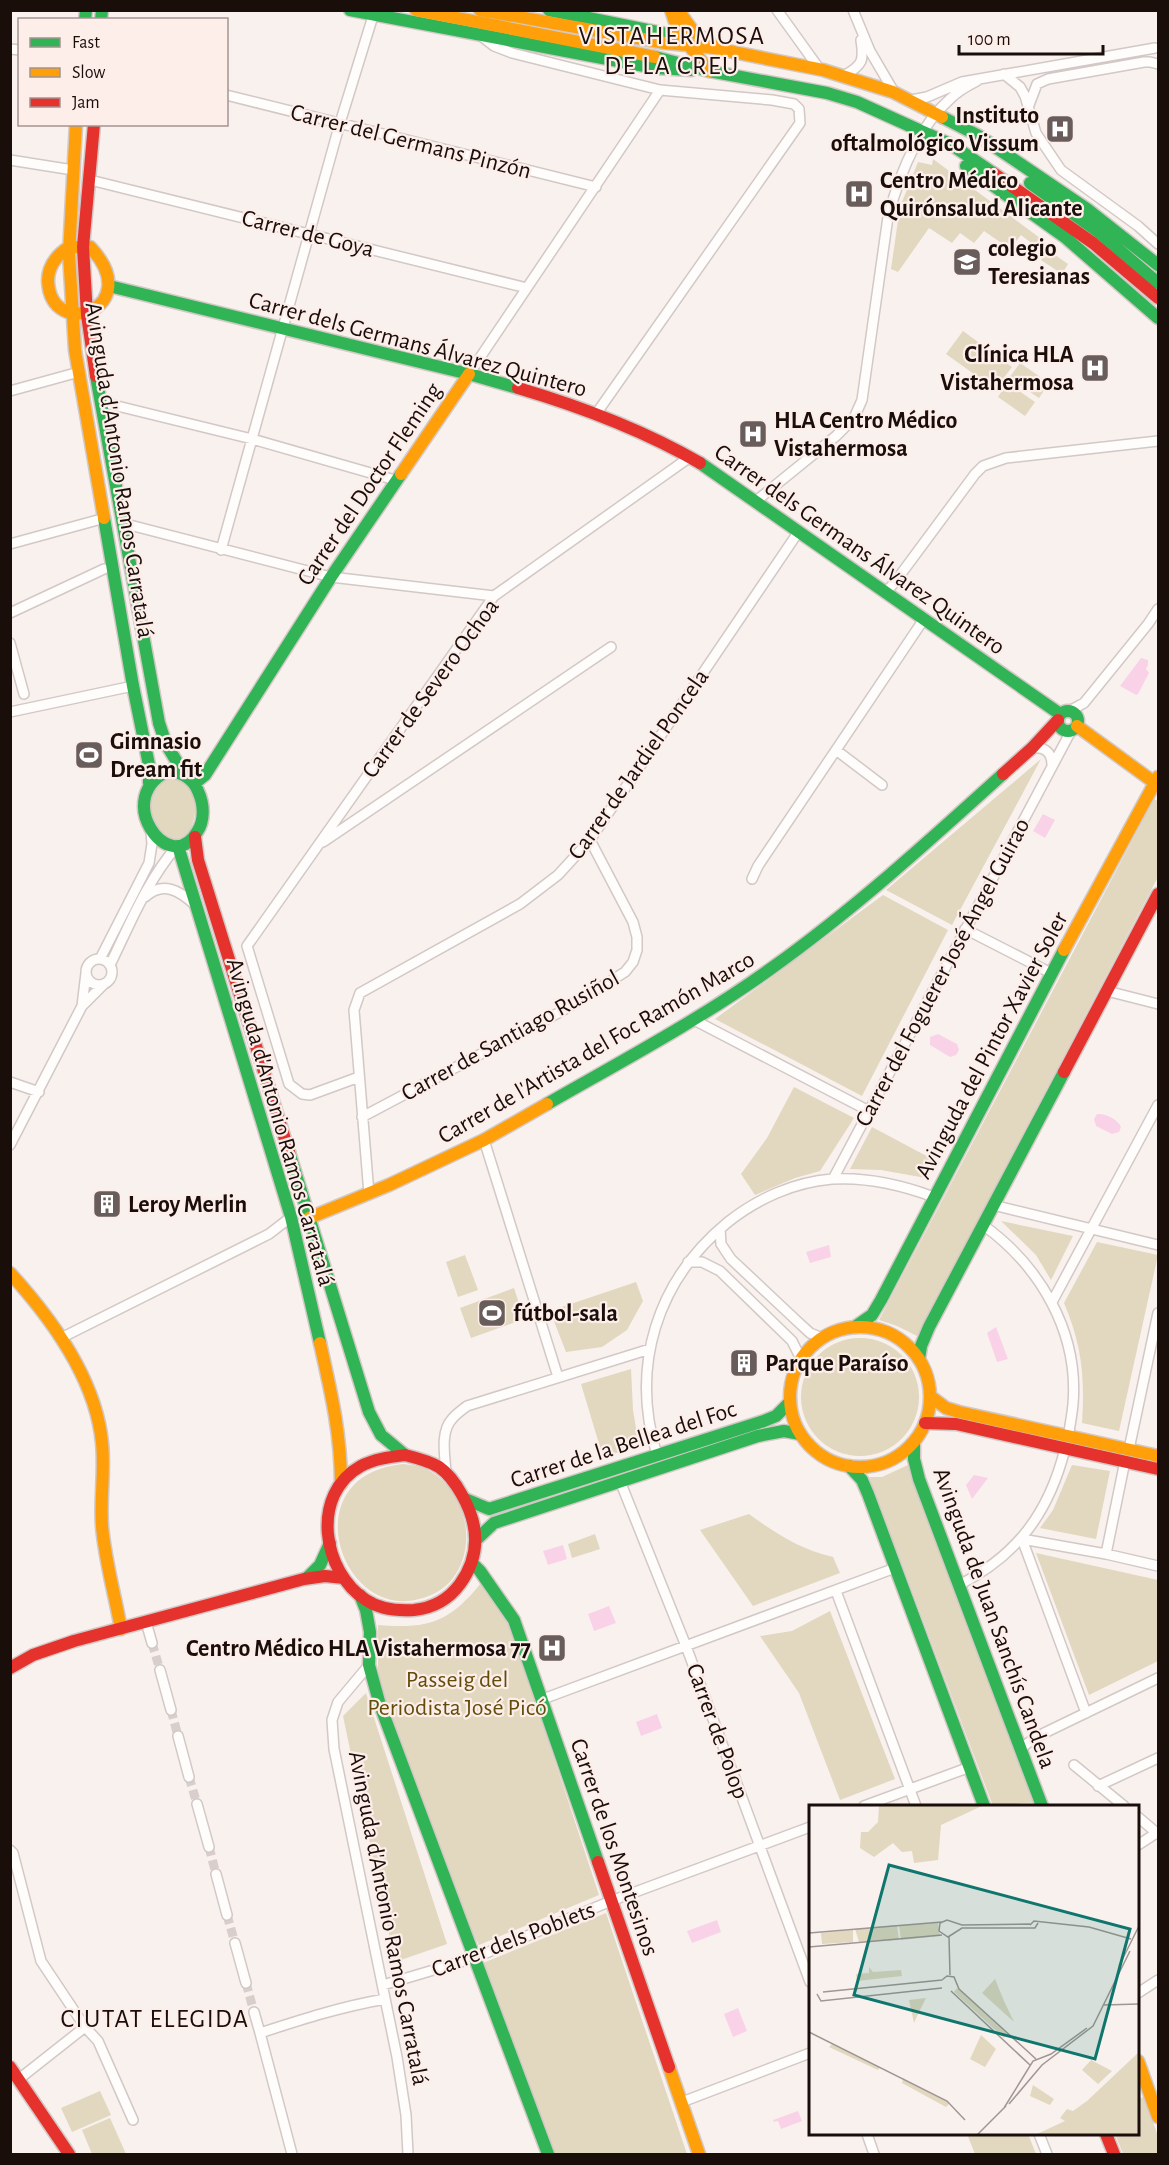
<svg xmlns="http://www.w3.org/2000/svg" width="1169" height="2165" viewBox="0 0 1169 2165" font-family="'Alegreya Sans',sans-serif">
<style>
.green{fill:#e2d7bf}
.water{fill:#fad2e8}
.lines{fill:none;stroke-linecap:round;stroke-linejoin:round}
.street-tunnel{stroke:#d8cfcc;stroke-width:9;stroke-dasharray:9 4.5;stroke-linecap:butt}
.street-casing{stroke:#d2c8c5;stroke-width:12}
.fast-casing{stroke:#d2c8c5;stroke-width:15}
.slow-casing{stroke:#d2c8c5;stroke-width:15}
.jam-casing{stroke:#d2c8c5;stroke-width:15}
.street{stroke:#fefdfc;stroke-width:9}
.fast{stroke:#30b455;stroke-width:12}
.slow{stroke:#ff9f0a;stroke-width:12}
.jam{stroke:#e5322d;stroke-width:12}
.labels{text-anchor:middle;stroke-width:4.5;stroke-linejoin:round;paint-order:stroke}
.poi-label{font-size:24px;font-weight:bold;fill:#1a0e0b;stroke:#fdeeea;text-anchor:start}
.street-label{font-size:24px;fill:#1a0e0b;stroke:#fdeeea}
.park-label{font-size:24px;fill:#624c09;stroke:#fdeeea}
.neighbourhood-label{font-size:26px;letter-spacing:1.5px;fill:#1a0e0b;stroke:#fdeeea}
.inset-road{fill:none;stroke:#a09693;stroke-width:1.5}
.view{fill:#0f766e;fill-opacity:0.15;stroke:#0f766e;stroke-width:3}
.inset-edge{fill:none;stroke:#1a0e0b;stroke-width:3}
</style>
<rect width="100%" height="100%" fill="#f9f1ee"/>
<!-- green -->
<path class="green" d="M933,159L1044,241L1039,249L1021,235L1010,249L984,231L974,243L960,233L952,243L929,228L898,272L891,269L900,207L918,162L932,165Z
M1048,250L1068,264L1062,274L1041,260Z
M963,331L1012,367L995,389L946,354Z
M1020,363L1049,383L1039,398L1009,378Z
M1007,383L1035,402L1025,416L998,397Z
M1041,759L952,925L886,890Z
M169,778C199,781 200,813 188,835L174,840C147,830 140,790 169,778Z
M1154,799L1158,801V877L917,1336L897,1326L879,1320Z
M883,895L948,930L862,1096L715,1019Z
M794,1087L854,1118L820,1171L795,1178L755,1195L741,1174L767,1138Z
M872,1127L936,1161L926,1178L881,1170L850,1169Z
M1001,1221L1073,1236L1051,1280L1036,1255Z
M1097,1242L1158,1255L1119,1431L1082,1423C1085,1378 1082,1345 1064,1303Z
M465,1255L478,1290L458,1297L446,1262Z
M636,1282L643,1301L627,1330L602,1347L566,1352L550,1311Z
M514,1288L524,1319L471,1338L460,1308Z
M801 1397a59 59 0 1 1 118 0a59 59 0 1 1-118 0Z
M631,1369L633,1410L639,1446L603,1457L581,1384Z
M403,1464C411,1465 419,1466 426,1469C465,1488 479,1544 453,1578C445,1589 432,1596 419,1599C340,1621 292,1475 403,1464Z
M908,1465L1034,1803C1020,1802 1007,1806 993,1806L869,1477H882Z
M1072,1465L1110,1471L1096,1539L1040,1528L1053,1510Z
M749,1514C777,1534 799,1549 833,1557L840,1573L753,1606L700,1530Z
M595,1534L600,1549L572,1558L568,1544Z
M1036,1553L1158,1580V1661L1089,1695Z
M481,1583L511,1627L599,1895L479,1945L466,1921L414,1784L380,1688L378,1668V1625C428,1629 449,1623 481,1583Z
M830,1611L895,1779L840,1800L799,1693L760,1636L792,1631Z
M366,1693L447,1944L395,1962L343,1716Z
M606,1913L687,2154H555L483,1963Z
M100,2091L111,2115L72,2132L61,2108Z
M1144,2097L1158,2136V2154H1123L1115,2134H1138V2099Z
M110,2118L126,2154H92L82,2130Z
M967,2134H1028L1036,2154H975Z"/>
<!-- water -->
<path class="water" d="M1141,658L1148,660V665L1146,669L1149,673L1138,694L1136,695L1120,686Z
M1043,814L1055,820L1045,838L1033,831Z
M938,1034L957,1044L959,1050L956,1055L950,1057L930,1045V1037Z
M1097,1114C1105,1113 1118,1119 1121,1127L1119,1132L1112,1134L1096,1126L1094,1119Z
M829,1245L831,1257L810,1263L806,1252Z
M996,1327L1008,1359L997,1362L987,1333Z
M974,1475L988,1478L972,1499L966,1485Z
M563,1545L567,1559L548,1565L543,1551Z
M609,1606L616,1623L594,1631L588,1614Z
M657,1714L662,1728L641,1736L636,1722Z
M717,1920L721,1932L692,1943L687,1931Z
M738,2008L747,2031L733,2037L724,2014Z
M798,2111L802,2121L781,2129L778,2121L774,2122L773,2120Z"/>
<g class="lines">
<!-- street-tunnel -->
<path class="street-tunnel" d="M152,1643L160,1670
M171,1710L178,1736
M189,1777L197,1804
M209,1847L216,1874
M227,1915L235,1943
M246,1983L254,2012"/>
<!-- street casing -->
<g class="street-casing">
<path id="street" d="M777,10L818,67
M853,10L870,51L894,92
M481,36L494,46L512,53L660,90L772,100L794,104L799,109L800,123L596,414
M10,49L20,50
M1004,74L1020,87L1025,96L1036,133L1061,170L1138,226L1158,244
M845,75C863,65 864,60 861,40
M226,95L596,187
M911,100L927,97L962,82L1155,48
M1029,105L1037,84L1048,79L1144,62H1150L1158,64
M10,160L73,170
M90,180L527,288
M469,374L660,90
M10,391L79,372
M101,402L252,439L395,480
M756,501L836,436L854,418L862,400L888,217C899,176 917,128 950,99C958,91 967,86 977,81
M122,523L331,577L494,596
M10,544L105,518
M221,550L340,123L373,16
M886,592L895,582L975,474L983,466L1006,458L1158,441
M10,613L104,569
M10,643L24,694
M1071,710L1084,703L1148,624L1158,609
M10,712L133,686
M1032,748C1045,746 1052,753 1052,765
M836,750L882,785
M323,842L611,647
M752,879L758,866L924,619
M145,897C163,881 179,890 195,905
M965,929L1051,973
M100,959L149,863L152,844L151,832
M86 972a13 13 0 1 1 26 0a13 13 0 1 1-26 0Z
M110,965C130,924 147,881 177,846
M86,973L82,1006L104,984
M1107,991L1158,1004
M694,1020L869,1111
M359,1077L310,1095L302,1094L289,1084L247,946L494,596L690,457
M10,1082L39,1092
M362,1117L562,1011L625,972L633,962L637,950V937L633,922L590,840
M484,1140L558,1377
M10,1145L82,1006
M833,1179L1071,731
M369,1194L354,1010L360,993L520,904L558,875L590,840L799,531
M993,1205L1158,1245
M983,1225C1040,1266 1079,1332 1073,1404C1072,1415 1070,1426 1068,1437
M720,1229L721,1244L731,1259L797,1321L810,1333L822,1338
M688,1262H702L720,1271L792,1341L801,1359
M1052,1302L1158,1105
M61,1338L269,1234L291,1217
M1129,1449L1158,1313
M657,1455C630,1367 656,1281 728,1222C757,1199 794,1182 832,1179C866,1177 902,1185 934,1197
M446,1472C445,1456 440,1432 452,1419C456,1414 462,1410 467,1406L650,1349
M620,1481L686,1646L810,1982
M1106,1554L1125,1461
M959,1585C1018,1555 1049,1512 1065,1449
M836,1591L916,1806
M146,1622L152,1643
M369,1665L338,1702L332,1720L334,1749L397,2057L406,2115L408,2154
M160,1670L171,1710
M543,1699L895,1568
M1086,1713L1022,1539L1106,1554L1158,1566
M178,1736L189,1777
M1020,1749L1036,1737L1158,1678
M1074,1765L1124,1806
M1098,1786L1158,1758
M197,1804L209,1847
M864,1806L970,1767
M1138,1817L1158,1834
M1138,1845L1158,1832
M10,1850L13,1853L41,1961L85,2027L98,2041L133,2120
M216,1874L227,1915
M235,1943L246,1983
M383,1985L474,1958L611,1901L810,1827
M1138,1993L1158,1980
M254,2012L260,2033
M19,2079L85,2027
M682,2102L810,2053
M867,2134L874,2154
M1039,2134L1047,2154
M292,2154L260,2033C303,2019 340,2007 385,1999"/>
</g>
<!-- fast casing -->
<g class="fast-casing">
<path id="fast" d="M350,10L655,68L692,70
M549,10L667,34L685,42
M85,20L86,10
M101,20L102,10
M655,57L709,71L827,93L857,102L952,145L993,173
M942,117L979,136L1087,209L1158,265
M966,166L1066,238L1158,318
M1030,183L1096,230L1158,283
M109,286L469,374L518,388
M96,376L159,723L166,744L183,772
M700,463L1060,714
M104,518L133,686L149,765V783
M1058 721a10 10 0 1 1 20 0a10 10 0 1 1-20 0Z
M170,770C183,774 193,778 198,791C204,804 205,820 197,832C169,879 110,796 170,770Z
M195,783L205,775L331,577L401,474
M178,846L291,1217L320,1343
M547,1104C622,1061 699,1020 769,970C852,911 928,842 1003,774
M289,1152L369,1412L381,1435L405,1455
M855,1327L872,1315L881,1300L1064,950
M919,1359L921,1346L929,1327L1064,1072
M914,1443V1459L919,1479L1042,1806
M849,1466L862,1480L868,1494L984,1806
M465,1499L489,1509L764,1421L776,1416L790,1402
M477,1539L494,1523L758,1436L784,1431L800,1434
M472,1563L480,1571L514,1620L598,1862
M307,1578L320,1565L330,1543
M360,1595L366,1610L370,1632L369,1665L380,1705L548,2154"/>
</g>
<!-- slow casing -->
<g class="slow-casing">
<path id="slow" d="M416,10L655,57
M480,10L665,43L708,47L823,70L893,92L942,117
M671,10L678,31L709,71
M678,10L693,31L714,46
M76,124L69,254L75,350L104,518
M69,247H90C148,308 51,343 48,281C48,265 57,255 69,247Z
M401,474L469,374
M1077,726L1155,783
M1064,950L1158,777
M309,1218L389,1185L484,1140L547,1104
M10,1273C52,1319 96,1379 102,1443C105,1471 100,1498 102,1526C105,1561 115,1595 121,1629
M790 1397a70 70 0 1 1 140 0a70 70 0 1 1-140 0Z
M320,1343C331,1392 341,1434 341,1484
M930,1396L946,1408L959,1412L1158,1456
M1138,2061L1158,2117
M669,2067L699,2154"/>
</g>
<!-- jam casing -->
<g class="jam-casing">
<path id="jam" d="M94,124L83,247L87,315L96,376
M993,173L1093,243L1158,298
M518,388C582,407 643,430 700,463
M1003,774L1032,748L1058,720
M195,837L198,860L289,1152
M1064,1072L1158,894
M925,1423L956,1424L1158,1469
M405,1455C417,1458 429,1461 439,1467C449,1474 456,1484 462,1495C479,1525 481,1555 460,1584C449,1599 433,1608 414,1610C398,1611 381,1610 366,1600C322,1572 310,1494 361,1466C374,1459 390,1457 405,1455Z
M10,1668L33,1655L74,1641L304,1579L325,1576L344,1578
M598,1862L669,2067
M10,2067L69,2154
M1106,2134L1114,2154"/>
</g>
<!-- street -->
<use href="#street" class="street"/>
<!-- fast -->
<use href="#fast" class="fast"/>
<!-- slow -->
<use href="#slow" class="slow"/>
<!-- jam -->
<use href="#jam" class="jam"/>
</g>
<!-- icons -->
<defs>
<g id="hospital-square" transform="scale(1.5)"><rect x="-9" y="-9" width="18" height="18" rx="4" fill="#685d5a" stroke="#fdeeea"/><path d="M-5-5h3v3.5h4V-5h3V5h-3V1.5h-4V5h-3Z" fill="#fff"/></g>
<g id="school-square" transform="scale(1.5)"><rect x="-9" y="-9" width="18" height="18" rx="4" fill="#685d5a" stroke="#fdeeea"/><path d="M0-5L7-2L0 1L-7-2ZM-4 1L0 2.5L4 1V4Q0 6-4 4Z" fill="#fff"/></g>
<g id="stadium-square" transform="scale(1.5)"><rect x="-9" y="-9" width="18" height="18" rx="4" fill="#685d5a" stroke="#fdeeea"/><path d="M0-5a6.5 5 0 1 0 0 10a6.5 5 0 1 0 0-10ZM-3.5-1.8h7v3.6h-7Z" fill="#fff"/></g>
<g id="building-square" transform="scale(1.5)"><rect x="-9" y="-9" width="18" height="18" rx="4" fill="#685d5a" stroke="#fdeeea"/><path d="M-4-6H4V6H1V3H-1V6H-4ZM-2.5-4.3h1.7v1.8h-1.7ZM.8-4.3h1.7v1.8H.8ZM-2.5-1h1.7V.8h-1.7ZM.8-1h1.7V.8H.8Z" fill="#fff"/></g>
</defs>
<g fill-rule="evenodd">
<use href="#hospital-square" x="1060" y="129"/>
<use href="#hospital-square" x="859" y="194"/>
<use href="#school-square" x="967" y="262"/>
<use href="#hospital-square" x="1095" y="368"/>
<use href="#hospital-square" x="753" y="434"/>
<use href="#stadium-square" x="89" y="755"/>
<use href="#building-square" x="107" y="1204"/>
<use href="#stadium-square" x="492" y="1313"/>
<use href="#building-square" x="744" y="1363"/>
<use href="#hospital-square" x="552" y="1648"/>
</g>
<g class="labels">
<!-- poi labels -->
<g class="poi-label">
<text x="1039" y="123" text-anchor="end">Instituto<tspan x="1039" dy="28">oftalmológico Vissum</tspan></text>
<text x="880" y="188">Centro Médico<tspan x="880" dy="28">Quirónsalud Alicante</tspan></text>
<text x="988" y="256">colegio<tspan x="988" dy="28">Teresianas</tspan></text>
<text x="1074" y="362" text-anchor="end">Clínica HLA<tspan x="1074" dy="28">Vistahermosa</tspan></text>
<text x="774" y="428">HLA Centro Médico<tspan x="774" dy="28">Vistahermosa</tspan></text>
<text x="110" y="749">Gimnasio<tspan x="110" dy="28">Dream fit</tspan></text>
<text x="128" y="1212">Leroy Merlin</text>
<text x="513" y="1321">fútbol-sala</text>
<text x="765" y="1371">Parque Paraíso</text>
<text x="531" y="1656" text-anchor="end">Centro Médico HLA Vistahermosa 77</text>
</g>
<!-- street labels -->
<g class="street-label">
<text transform="translate(411 141) rotate(14)" y="8">Carrer del Germans Pinzón</text>
<text transform="translate(308 233) rotate(14)" y="8">Carrer de Goya</text>
<text transform="translate(418 344) rotate(15)" y="8">Carrer dels Germans Álvarez Quintero</text>
<text transform="translate(120 470) rotate(81)" y="8">Avinguda d'Antonio Ramos Carratalá</text>
<text transform="translate(369 484) rotate(-56)" y="8">Carrer del Doctor Fleming</text>
<text transform="translate(860 549) rotate(35)" y="8">Carrer dels Germans Álvarez Quintero</text>
<text transform="translate(430 688) rotate(-54)" y="8">Carrer de Severo Ochoa</text>
<text transform="translate(638 764) rotate(-55)" y="8">Carrer de Jardiel Poncela</text>
<text transform="translate(942 972) rotate(-62)" y="8">Carrer del Foguerer José Ángel Guirao</text>
<text transform="translate(510 1035) rotate(-29)" y="8">Carrer de Santiago Rusiñol</text>
<text transform="translate(991 1045) rotate(-62)" y="8">Avinguda del Pintor Xavier Soler</text>
<text transform="translate(596 1047) rotate(-30)" y="8">Carrer de l'Artista del Foc Ramón Marco</text>
<text transform="translate(281 1122) rotate(74)" y="8">Avinguda d'Antonio Ramos Carratalá</text>
<text transform="translate(623 1444) rotate(-18)" y="8">Carrer de la Bellea del Foc</text>
<text transform="translate(995 1618) rotate(70)" y="8">Avinguda de Juan Sanchís Candela</text>
<text transform="translate(718 1731) rotate(70)" y="8">Carrer de Polop</text>
<text transform="translate(615 1847) rotate(71)" y="8">Carrer de los Montesinos</text>
<text transform="translate(389 1918) rotate(79)" y="8">Avinguda d'Antonio Ramos Carratalá</text>
<text transform="translate(513 1939) rotate(-21)" y="8">Carrer dels Poblets</text>
</g>
<!-- park labels -->
<g class="park-label">
<text x="457" y="1687">Passeig del<tspan x="457" dy="28">Periodista José Picó</tspan></text>
</g>
<!-- neighbourhood labels -->
<g class="neighbourhood-label">
<text x="672" y="44">VISTAHERMOSA<tspan x="672" dy="30">DE LA CREU</tspan></text>
<text x="155" y="2027">CIUTAT ELEGIDA</text>
</g>
</g>
<!-- overview -->
<g transform="translate(809 1805)">
<rect width="330" height="330" fill="#f9f1ee"/>
<path d="M70,0H175L132,20L129,55L105,58L103,46L93,47L84,38L65,52L51,43L52,27H59L69,17ZM129,118L131,131L92,135L90,120ZM88,120L90,135L50,137L46,124ZM44,125V137L13,139L12,128ZM60,162L64,167L92,165L93,171L48,176L47,169L60,168ZM186,174L195,196L205,217L173,188ZM148,183L198,229L195,233L145,187ZM117,193L109,209L105,218L100,195ZM172,230L187,244L176,262L161,254ZM23,239L71,262L69,265L20,242ZM330,247V330H226L256,316L251,313L258,304L264,306L278,296ZM282,255L303,266L289,279L273,265ZM94,274V273L141,298L137,302L93,278ZM224,280L245,294L241,300L221,291Z" fill="#e2d7bf"/>
<path class="inset-road" d="M221,119L153,120L138,115L131,118L130,126L139,132L153,123H226L229,118M221,120L225,116L280,122L322,134M0,128L133,117M140,132L141,170M0,142L133,130M310,161L330,121M133,175L138,171L145,172L150,184L227,254M142,186L221,260M14,187L133,175M8,189L12,196L133,183M294,200L330,199M0,227L138,296L156,315M200,299L233,260L284,221L321,146M195,303L224,256L242,249L278,223M168,330L197,301"/>
<path class="view" d="M80,60L321,124L286,254L45,190Z"/>
<rect width="330" height="330" class="inset-edge"/>
</g>
<!-- border -->
<rect width="1169" height="2165" fill="none" stroke="#1a0e0b" stroke-width="24"/>
<!-- legend -->
<rect x="18" y="18" width="210" height="108" fill="#fdeeea" stroke="#a29491" stroke-width="1.5"/>
<rect x="30" y="38" width="30" height="9" fill="#30b455" stroke="#a29491" stroke-width="1.5"/>
<text x="72" y="48" font-size="18" fill="#1a0e0b">Fast</text>
<rect x="30" y="68" width="30" height="9" fill="#ff9f0a" stroke="#a29491" stroke-width="1.5"/>
<text x="72" y="78" font-size="18" fill="#1a0e0b">Slow</text>
<rect x="30" y="98" width="30" height="9" fill="#e5322d" stroke="#a29491" stroke-width="1.5"/>
<text x="72" y="108" font-size="18" fill="#1a0e0b">Jam</text>
<!-- scale -->
<path d="M959 45v9h144v-9" fill="none" stroke="#1a0e0b" stroke-width="3"/>
<text x="968" y="45" font-size="18" fill="#1a0e0b" stroke="#fdeeea" stroke-width="4.5" paint-order="stroke">100 m</text>
</svg>
